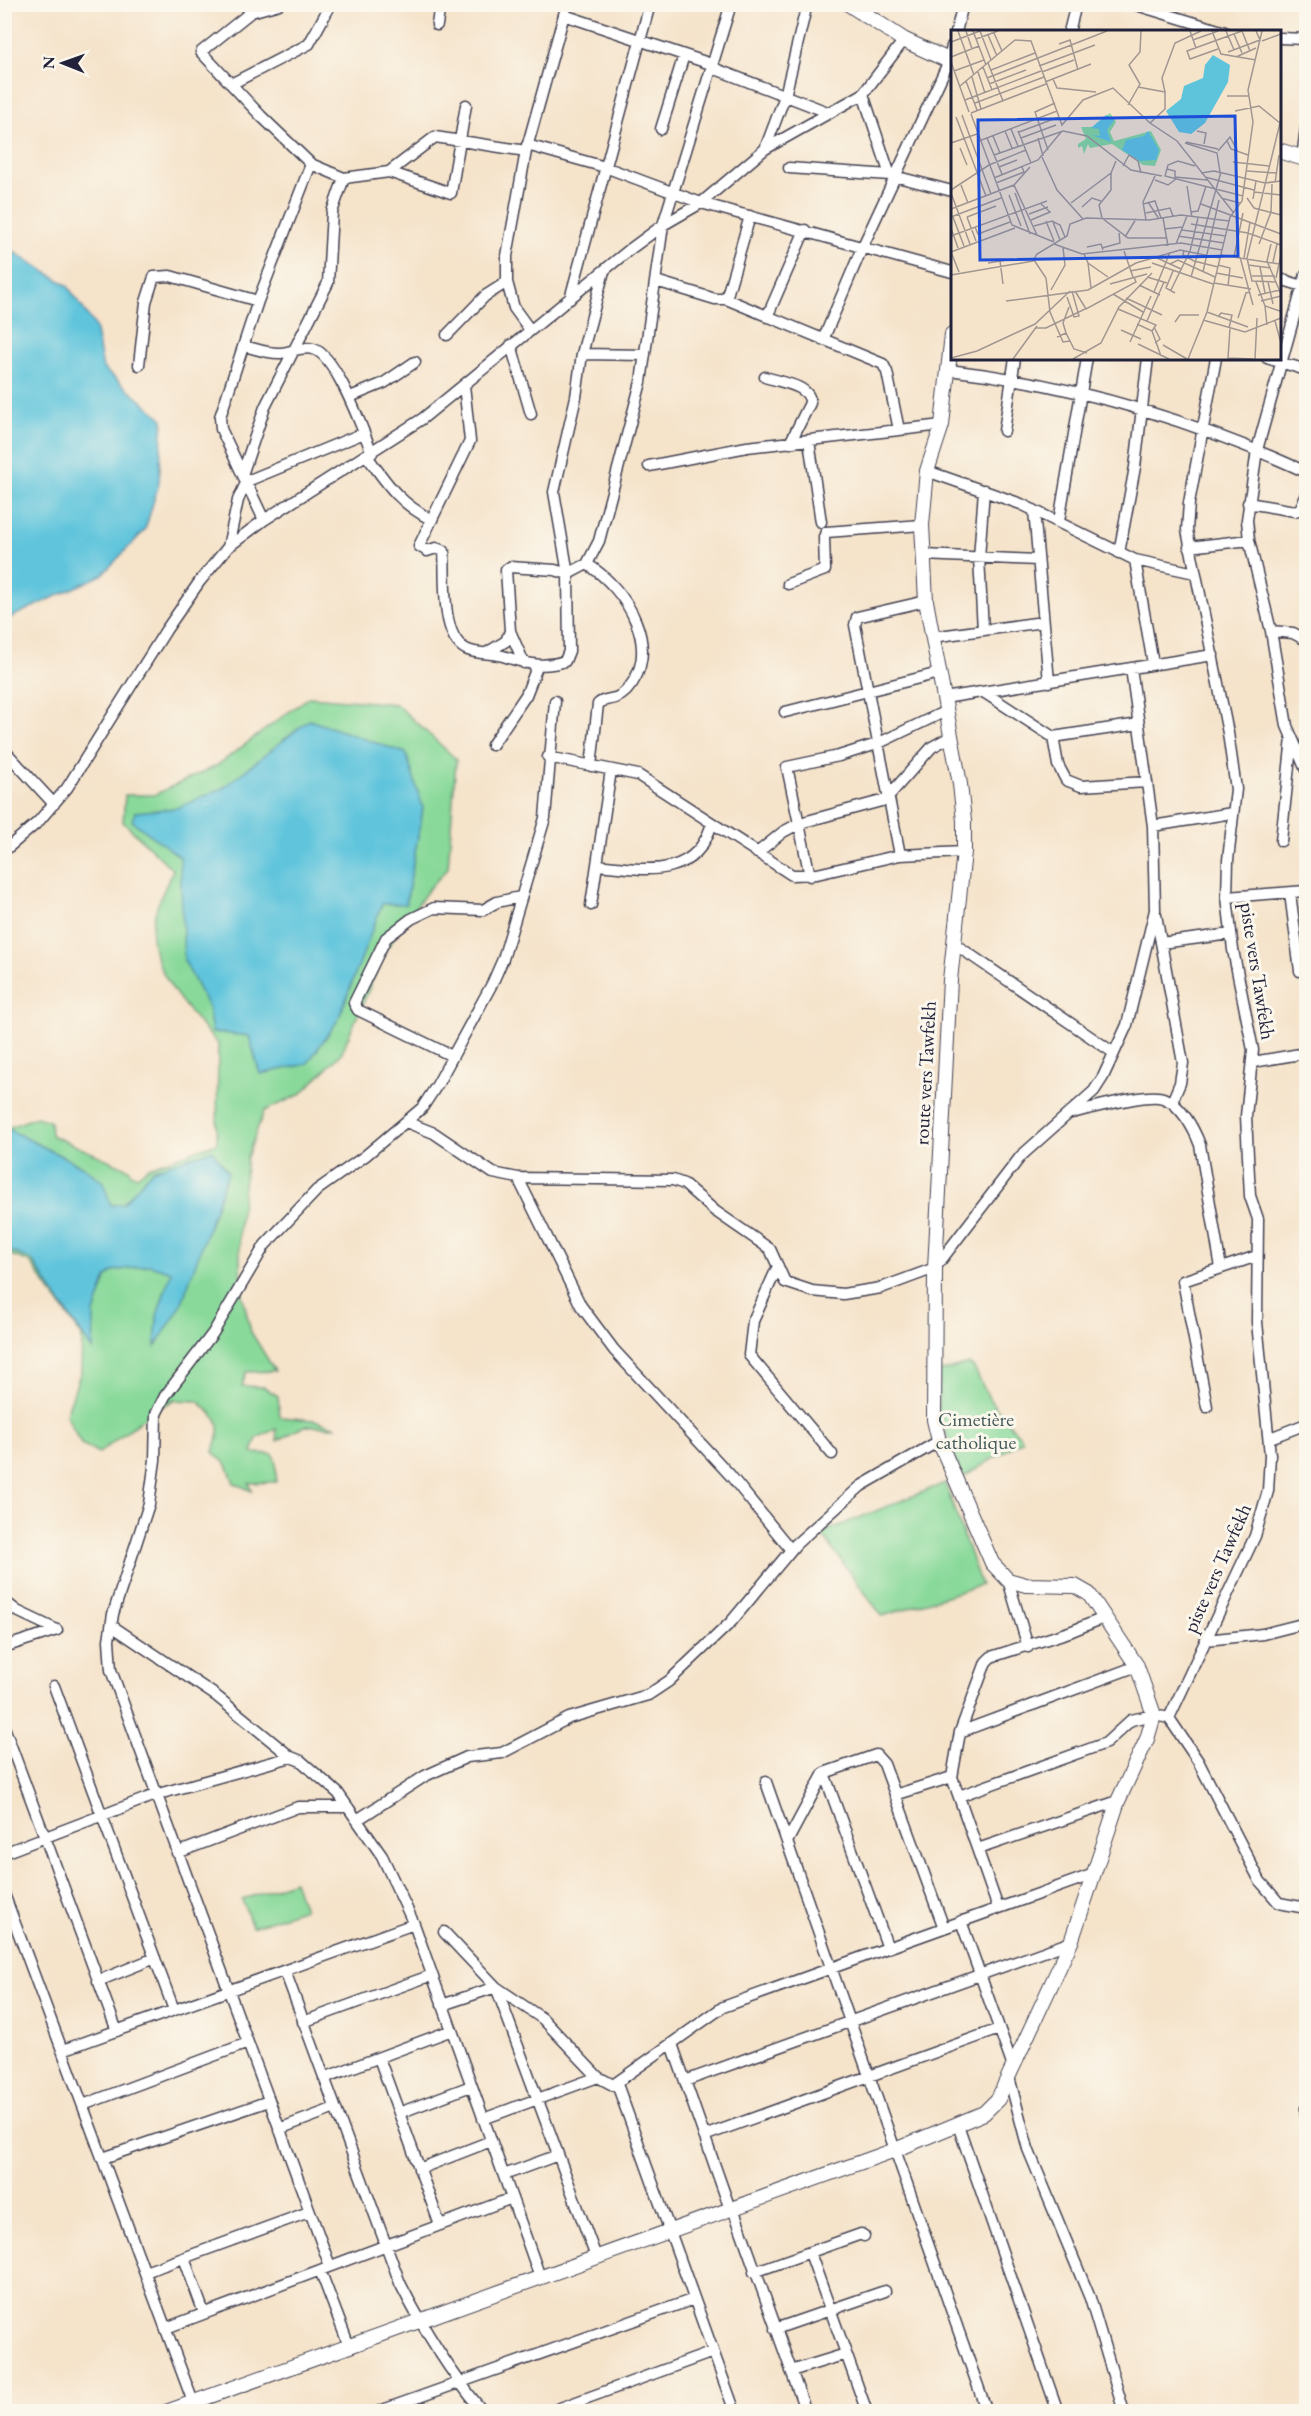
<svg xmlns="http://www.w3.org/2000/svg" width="1311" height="2416" viewBox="0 0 1311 2416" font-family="'EB Garamond',serif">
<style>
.green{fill:#88d99a;stroke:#557e6a;stroke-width:1.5}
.water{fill:#5ec4dc;stroke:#40738c;stroke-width:1.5}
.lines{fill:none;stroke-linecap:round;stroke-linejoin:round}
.minor-casing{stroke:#423f50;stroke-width:13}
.tertiary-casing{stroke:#423f50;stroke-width:16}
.secondary-casing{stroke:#423f50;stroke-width:17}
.minor{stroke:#fff;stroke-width:10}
.tertiary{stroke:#fff;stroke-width:14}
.secondary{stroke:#fff;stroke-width:15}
.labels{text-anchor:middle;stroke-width:6;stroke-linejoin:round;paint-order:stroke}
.street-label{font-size:20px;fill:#22223b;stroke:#fbf7ec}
.park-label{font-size:20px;fill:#415958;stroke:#fbf7ec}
.inset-road{fill:none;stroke:#a19691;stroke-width:1.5}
.view{fill:#1d4ed8;fill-opacity:0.15;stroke:#1d4ed8;stroke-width:3}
.inset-edge{fill:none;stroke:#22223b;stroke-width:3}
</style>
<rect width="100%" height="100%" fill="#fbf7ec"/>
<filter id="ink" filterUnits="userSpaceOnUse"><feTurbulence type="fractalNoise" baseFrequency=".0167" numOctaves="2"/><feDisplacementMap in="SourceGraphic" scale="12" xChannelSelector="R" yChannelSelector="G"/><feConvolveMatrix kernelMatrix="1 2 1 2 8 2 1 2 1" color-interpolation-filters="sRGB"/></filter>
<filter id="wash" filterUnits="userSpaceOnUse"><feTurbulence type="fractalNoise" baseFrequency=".008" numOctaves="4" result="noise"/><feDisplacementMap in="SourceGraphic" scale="24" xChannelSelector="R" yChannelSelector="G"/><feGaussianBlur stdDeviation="1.35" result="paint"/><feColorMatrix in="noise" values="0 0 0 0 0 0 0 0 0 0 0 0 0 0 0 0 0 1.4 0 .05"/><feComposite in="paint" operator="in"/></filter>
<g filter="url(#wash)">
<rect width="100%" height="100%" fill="#f5e3ca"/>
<!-- green -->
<path class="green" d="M309,697L396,704L456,759L448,868L428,890L386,949L341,1054L301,1094L264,1111L247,1157L239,1231L241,1289L251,1332L275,1371L246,1372L242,1386L264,1387L278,1396L280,1417L314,1420L337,1427L304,1426L277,1441L276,1429L257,1438L252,1453L273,1454L276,1464V1482L249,1483L252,1491L234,1483L227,1465L213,1452C225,1423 220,1421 198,1401L174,1400L149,1414L99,1453L81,1444L66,1415L81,1371L82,1336L30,1262L5,1253V1129L36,1117L50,1121L51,1135L129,1169L131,1174L137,1176L149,1167L217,1143L218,1044C191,1015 144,965 153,922C156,904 166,886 173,870L123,822L125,795H154L216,766Z
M969,1364L974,1368L990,1400L1023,1440L962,1478L938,1412L939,1372Z
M945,1483L981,1585L882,1616L821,1533Z
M294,1881L304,1909L252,1927L242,1900Z"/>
<!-- water -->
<path class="water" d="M4,246L67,285L95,326L103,368L163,419L159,483L145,530L102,575L5,620Z
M309,720L406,753L423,808L406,904H382L338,1020L307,1064L260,1074L249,1036L212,1032L208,1007L184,960L180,857L132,821L135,812L177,808L223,788Z
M10,1130L83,1167L103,1182L111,1205L123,1204L152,1170L212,1150L228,1172L180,1308L155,1347L157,1316L171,1272L150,1265L114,1271L106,1278L94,1313L93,1351L32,1260L5,1249L4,1133Z"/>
</g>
<g filter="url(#ink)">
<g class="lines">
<!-- minor casing -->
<g class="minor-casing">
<path id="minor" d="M279,4L251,12L201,52L261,116L311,164L344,178
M1133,4L1225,32
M862,14L869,4
M564,15L714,65
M437,25L440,4
M956,32L963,4
M1069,32L1076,4
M1280,38L1306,39
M713,68L830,113
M231,84L309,44L331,4
M863,94L890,175
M661,129L684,55
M527,145L605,167L701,203L952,272
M765,149L785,96L807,4
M1302,158L1306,128
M789,168L890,175L952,191
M389,172L451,193L466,105
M1306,274L1257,450L1247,520L1249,540L1271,631L1287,726L1306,770
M1280,279L1306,287
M656,281L715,299H726L883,364L887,372L899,430L942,425
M570,299L650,4
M726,299L750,216
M767,317L805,230
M530,330L514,308L507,282V256L526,151L567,4
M447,335L485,296L507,282
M823,340L862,248L949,61L952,46
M511,345L531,414
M244,346C256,349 269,354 281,353C291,352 303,346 313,349C336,354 363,431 372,453
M582,354L645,355
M1267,358L1306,370
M139,365L146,302L154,277L170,276L258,301
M949,370C1073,384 1193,420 1306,472
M765,377C779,382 811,385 810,403L790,443
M464,385L470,441L419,546L427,551L436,548L444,551C446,578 439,643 471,651C481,654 492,653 503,656C526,663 541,669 565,661L569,651L568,574L587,564L599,541L641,382L663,225L731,4
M350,397L384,383L415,362
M1004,431L1015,358
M809,441L821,522
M367,456C388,485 399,503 432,520
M649,466L747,447L899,430
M927,471L1021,504L1135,560L1195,573
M243,472L265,407L328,283L332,212L344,178L389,172L435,137L526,151
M1248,503L1295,511L1300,509L1306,496
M1034,510L1049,682
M264,520L221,429L220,417L258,301L311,164
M1059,521L1087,358
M228,547L238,500L247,481L364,433
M1189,547L1249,540
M1119,553L1135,467L1148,358
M923,555L1037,560
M1135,560L1153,664
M587,564C627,589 664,650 626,691C614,703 607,696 598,704L591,766
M788,584L825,570L824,537L826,532L922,525
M983,630L979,558L984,490
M510,631L524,663
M1271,631L1293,633L1306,640
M932,637L1043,622
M488,652L506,641L510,631L506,570L510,567L555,570L568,574L554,492L576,397L582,354L604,271
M985,693L1053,737L1139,724
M944,698L1213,655
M785,712L939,673
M1053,737L1058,765L1066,780L1081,786L1147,782
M492,745L526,695L537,667
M4,750L54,804
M548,757L638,775L792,875L817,874L900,855L964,852
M1153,826L1232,813
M1281,841L1292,738
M4,851L38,822L67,788L166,630L200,581L228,547L264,520L422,419L629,250L663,225L701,203L765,149L863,94L904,40
M757,853L783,832L800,823L885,800L932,747L952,736
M900,855L855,625L857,617L926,601
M598,865C646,870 696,880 712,823
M810,876L787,767L839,756L877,744L946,711
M1290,893L1300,971
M1227,897L1306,891
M591,905L611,770
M1156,915L1183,1063L1180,1083L1172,1102
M953,943L1114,1053
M1161,943L1231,934
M452,1056L358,1010L354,1003L386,938L411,919L434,908L483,910L497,902L520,897
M1253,1062L1306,1053
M1071,1113C1089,1109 1148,1092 1163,1098C1181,1104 1194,1129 1200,1145L1221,1268
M406,1122L434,1133L493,1173L518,1178L581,1306L614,1350L730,1475L791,1550
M518,1178L673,1180L684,1184L715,1211L770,1249L785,1282L812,1291L843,1294L881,1288L935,1268L1021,1156L1094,1091L1103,1077L1127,1025L1155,910L1153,826L1131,668
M778,1266L753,1321L749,1355L832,1454
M1207,1407L1183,1281L1257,1256
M1270,1438L1306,1424
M1008,1580L1028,1647
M4,1601L17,1611L57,1630L4,1647
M112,1626L215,1695L291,1757L301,1761L338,1793L382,1856L414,1924L540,2277
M1206,1640L1263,1634L1306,1623
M54,1686L174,2010
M1169,1718L1255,1536L1268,1491L1270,1455L1257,1322L1258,1219L1250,1196L1246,1116L1253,1050L1233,950L1227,897L1228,860L1236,789L1228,733L1187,530L1189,503L1216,358
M4,1727L117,2031
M960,1732L1137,1666
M824,1773L888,1948
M766,1782L987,2412
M895,1795L952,1777
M959,1796L1106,1743L1131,1720L1154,1715L1169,1718L1198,1761L1260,1881L1279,1903L1306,1908
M357,1820L425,1776L467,1757L502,1753L569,1718L648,1695L669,1681L731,1622L796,1544L861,1486L939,1441
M787,1842L824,1773L876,1755L884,1764L944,1928
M978,1849L1118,1801
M4,1853L155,1795L291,1757
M177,1853L298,1807H348
M4,1894L193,2402
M998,1908L952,1777L960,1732L986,1662L991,1657L1072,1631L1106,1617
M961,1921L1013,2067
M444,1932L496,1987L543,2019L598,2077L613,2085L723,2007L1094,1874
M285,1971L400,2283C423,2329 450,2372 483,2412
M98,1981L155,1958
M442,2005L496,1987L596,2257
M303,2022L432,1975
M672,2044L730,2209
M63,2050L414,1924
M379,2058L440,2225
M1009,2077L1028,2149L1090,2298L1124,2412
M324,2078L452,2030
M685,2081L1071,1942
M617,2084L735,2412
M83,2105L248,2043
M1306,2108V2115
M399,2113L471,2086
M483,2119L598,2077
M958,2125L1058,2412
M279,2129L335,2108
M704,2136L999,2029
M103,2158L269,2101
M419,2169L491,2141
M504,2175L558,2155
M733,2208L806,2412
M810,2253L867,2412
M184,2258L204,2313
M330,2266L111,1670L109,1640L113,1614L149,1504L155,1460L156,1414L165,1396L213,1333L265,1245L317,1190L365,1156L422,1108L437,1085L492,984L503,959L545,818L555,701
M320,2270L349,2346
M145,2272L309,2212
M754,2272L861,2234L864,2236
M166,2328L512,2198
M775,2329L885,2291
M791,2371L846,2354
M377,2412L694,2299
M549,2412L713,2352"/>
</g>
<!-- tertiary casing -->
<g class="tertiary-casing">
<path id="tertiary" d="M166,2412L895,2150L984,2113L998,2099L1071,1942L1118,1801L1147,1739L1154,1715L1137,1666L1089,1594L1075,1586L1026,1585L1008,1580L992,1563L939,1441L934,1420L935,1268L950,980L964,852V821L960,784L926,601L922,525L927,471L942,425L952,334"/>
</g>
<!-- secondary casing -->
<g class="secondary-casing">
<path id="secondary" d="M849,4L904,40L952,62
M1280,151L1306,159"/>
</g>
<!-- minor -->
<use href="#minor" class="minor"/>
<!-- tertiary -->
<use href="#tertiary" class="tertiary"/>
<!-- secondary -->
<use href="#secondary" class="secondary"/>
</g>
</g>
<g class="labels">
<!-- street labels -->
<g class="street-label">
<text transform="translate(1258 971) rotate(81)" y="7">piste vers Tawfekh</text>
<text transform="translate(925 1073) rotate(-87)" y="7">route vers Tawfekh</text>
<text transform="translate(1217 1568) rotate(-66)" y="7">piste vers Tawfekh</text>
</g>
<!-- park labels -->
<g class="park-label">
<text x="976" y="1426">Cimetière<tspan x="976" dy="23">catholique</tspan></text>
</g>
</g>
<!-- overview -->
<g transform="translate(951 30)">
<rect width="330" height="330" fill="#f5e3ca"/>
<path d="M159,83L165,92L159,102L163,111L200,101L210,120L204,136L192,135L161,114L139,118L137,114L133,124L131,116L127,118V114L135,109L130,97H142Z" fill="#88d99a"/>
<path d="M262,25L279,35L277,52L254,93L240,104L228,102L215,81L230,69L233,56L252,48L254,35ZM155,85L164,89L156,100L160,112L141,105L149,106L148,99L140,98ZM197,101L208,120L205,130L189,131L171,120L175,110L193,106Z" fill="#5ec4dc"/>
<path class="inset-road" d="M7,1L23,45M15,1L21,19M22,1L35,35M29,1L40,30M239,1L245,18M261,1L270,24L305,30M275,1L283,20M291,1L299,21M43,3L51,21M283,4L291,23M37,5L46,26M25,9L47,1M242,10L267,1M311,11L330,4M0,12L29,1M108,14L119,10L127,40M267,19L239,29L236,21L291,1M277,22L309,10L305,1M0,27L28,16M285,27L305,18M0,32L18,82M37,33L52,71M88,36L144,15M32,37L41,60M40,40L84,23M3,41L33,30M27,42L34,63M91,42L123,30M21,47L30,79M36,48L156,1M102,49L106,58L145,62M15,51L26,80M94,52L140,34M38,54L75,40M9,56L64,10L80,11L111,95L132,70L162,58L199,93L226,111L282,182M187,57L214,62L211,48L224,13L250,1M276,66H298M14,70L90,41M24,73L93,47M177,75L189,54L178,35L189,22L190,1M284,81L308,76L329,93M20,83L95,54M20,84L61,195L103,212M11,85L40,164M5,87L35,166M199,93L214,79V62M60,99L67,116M54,101L61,118M67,101L80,133M246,101L255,103L253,114M68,102L108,87M42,106L49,123M36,108L51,144M70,108L105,95M87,108L92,126M28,111L106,81M276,111L280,119L297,125M235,112L267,119M0,113L26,104M234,113L266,123L269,142M9,118L16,135M97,120L84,82L104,73M267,121L279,107L287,122M43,125L112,101L136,106L180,140L211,146M91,127L106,160L132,189M282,132L318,136M172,136L178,125L187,131L190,143M244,136L227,131L217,135L214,146L292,166M48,137L66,130M216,139L224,141V147L256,150M296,141L325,143M160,143V160L148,175L151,188L177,208H215M250,143L263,141L314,153L330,151M254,147L303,160M43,148L87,130L111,101M204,150L217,155L225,149M45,153L73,142L71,137M324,153L328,125M10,155L17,173M63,155L86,205M236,156L240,182M0,160L38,135L75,120M303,162L330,165M0,163L19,214M64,163L79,204M58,165L70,196M270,168L289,173M296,168L303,178L330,185M302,169L305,151M197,172L208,189M120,173L160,143L165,131M192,174L204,171L210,188M250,174L330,204M131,177L141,168L150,171M0,179L63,155L79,137M195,183L219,178L222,186M78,184L97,177M0,187L50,168M2,187L13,216M16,187L45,176M16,187L25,211M241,187L240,182L247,181L255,156M212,188L217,216M80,190L99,182L89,173M195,190L192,172L204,146M95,191L103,211M102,192L109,210M240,194L297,203L330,215M83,196L101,191L109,195L114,207M24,197L27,204L59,192M0,198L7,218M213,199L232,197M231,200L275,206M0,206L96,171M227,206L273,213M174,207L185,189M103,214L131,224L230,213L271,220M225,214L236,186M308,214L320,182L321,154M320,214L316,231L330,264M136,217L150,214L152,220M151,218L169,213L168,203M233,220L232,225L243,231L267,237M173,221L182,247M0,222L64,198M0,222L8,242M133,224L137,233L157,247M270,225L328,234M204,227L230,239M283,227L292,183M289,227L302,275M293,228L299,192M83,230L95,248L99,282L112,312L119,311M49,231L52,254M322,232L326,214M37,233L62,229M137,233L140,258M201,233L262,254M219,234L227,230L264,247M267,235L279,238L277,256M297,235L320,238M309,237L314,263M179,241L200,237M222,241L215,258L224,263M252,242L268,170M265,243L292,248M0,245L82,231L86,224L116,206L119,194L135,188L198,190L230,185L278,191M301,246H324M196,247L216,253M240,247L270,142M325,248L330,225M305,252L314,276L329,281M317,252L322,274M325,252L301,251L296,228L330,89M263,253L300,259M159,254L196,244M188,255L209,265M100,260L114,235L112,218M220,260L239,221L247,188M124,261L135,279L185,252L183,247M203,262L219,222M162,264L192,282M307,265L329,260M116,267L123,287L128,286L121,261M175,268L211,285M55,271L137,260L185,233L229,220L269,228M310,271L330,266M314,276L316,295M167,279L205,295L201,301M256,282L297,297M267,287L270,283L281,285L278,298M287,288L295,263L299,262M252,290L294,302L330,288M196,291L213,252M324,291L330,313M224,292L229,285H248M186,294L201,301L210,326M203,297L209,309L204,313M84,298H95L134,279M279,298L277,328L302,329M170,300L190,309M115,303L112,293L118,277M106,307L115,303L123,319L136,323M179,312L200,266M187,314L218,329M212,315L236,329M0,328L26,321L84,294L119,261M62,329L86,296M122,329L150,313L168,277L201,243M237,329L256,282L279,187L291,171L302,92L297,60L311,1M304,329L306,288"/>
<path class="view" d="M284,86L287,226L29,230L27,90Z"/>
<rect width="330" height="330" class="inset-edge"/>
</g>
<!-- margin -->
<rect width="1311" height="2416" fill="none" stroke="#fbf7ec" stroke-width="24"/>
<!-- north arrow -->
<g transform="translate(63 63) rotate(271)" stroke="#fbf7ec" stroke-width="4.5" paint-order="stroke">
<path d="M0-4.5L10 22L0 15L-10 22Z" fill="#22223b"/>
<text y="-9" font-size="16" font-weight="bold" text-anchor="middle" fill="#22223b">N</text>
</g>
</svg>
